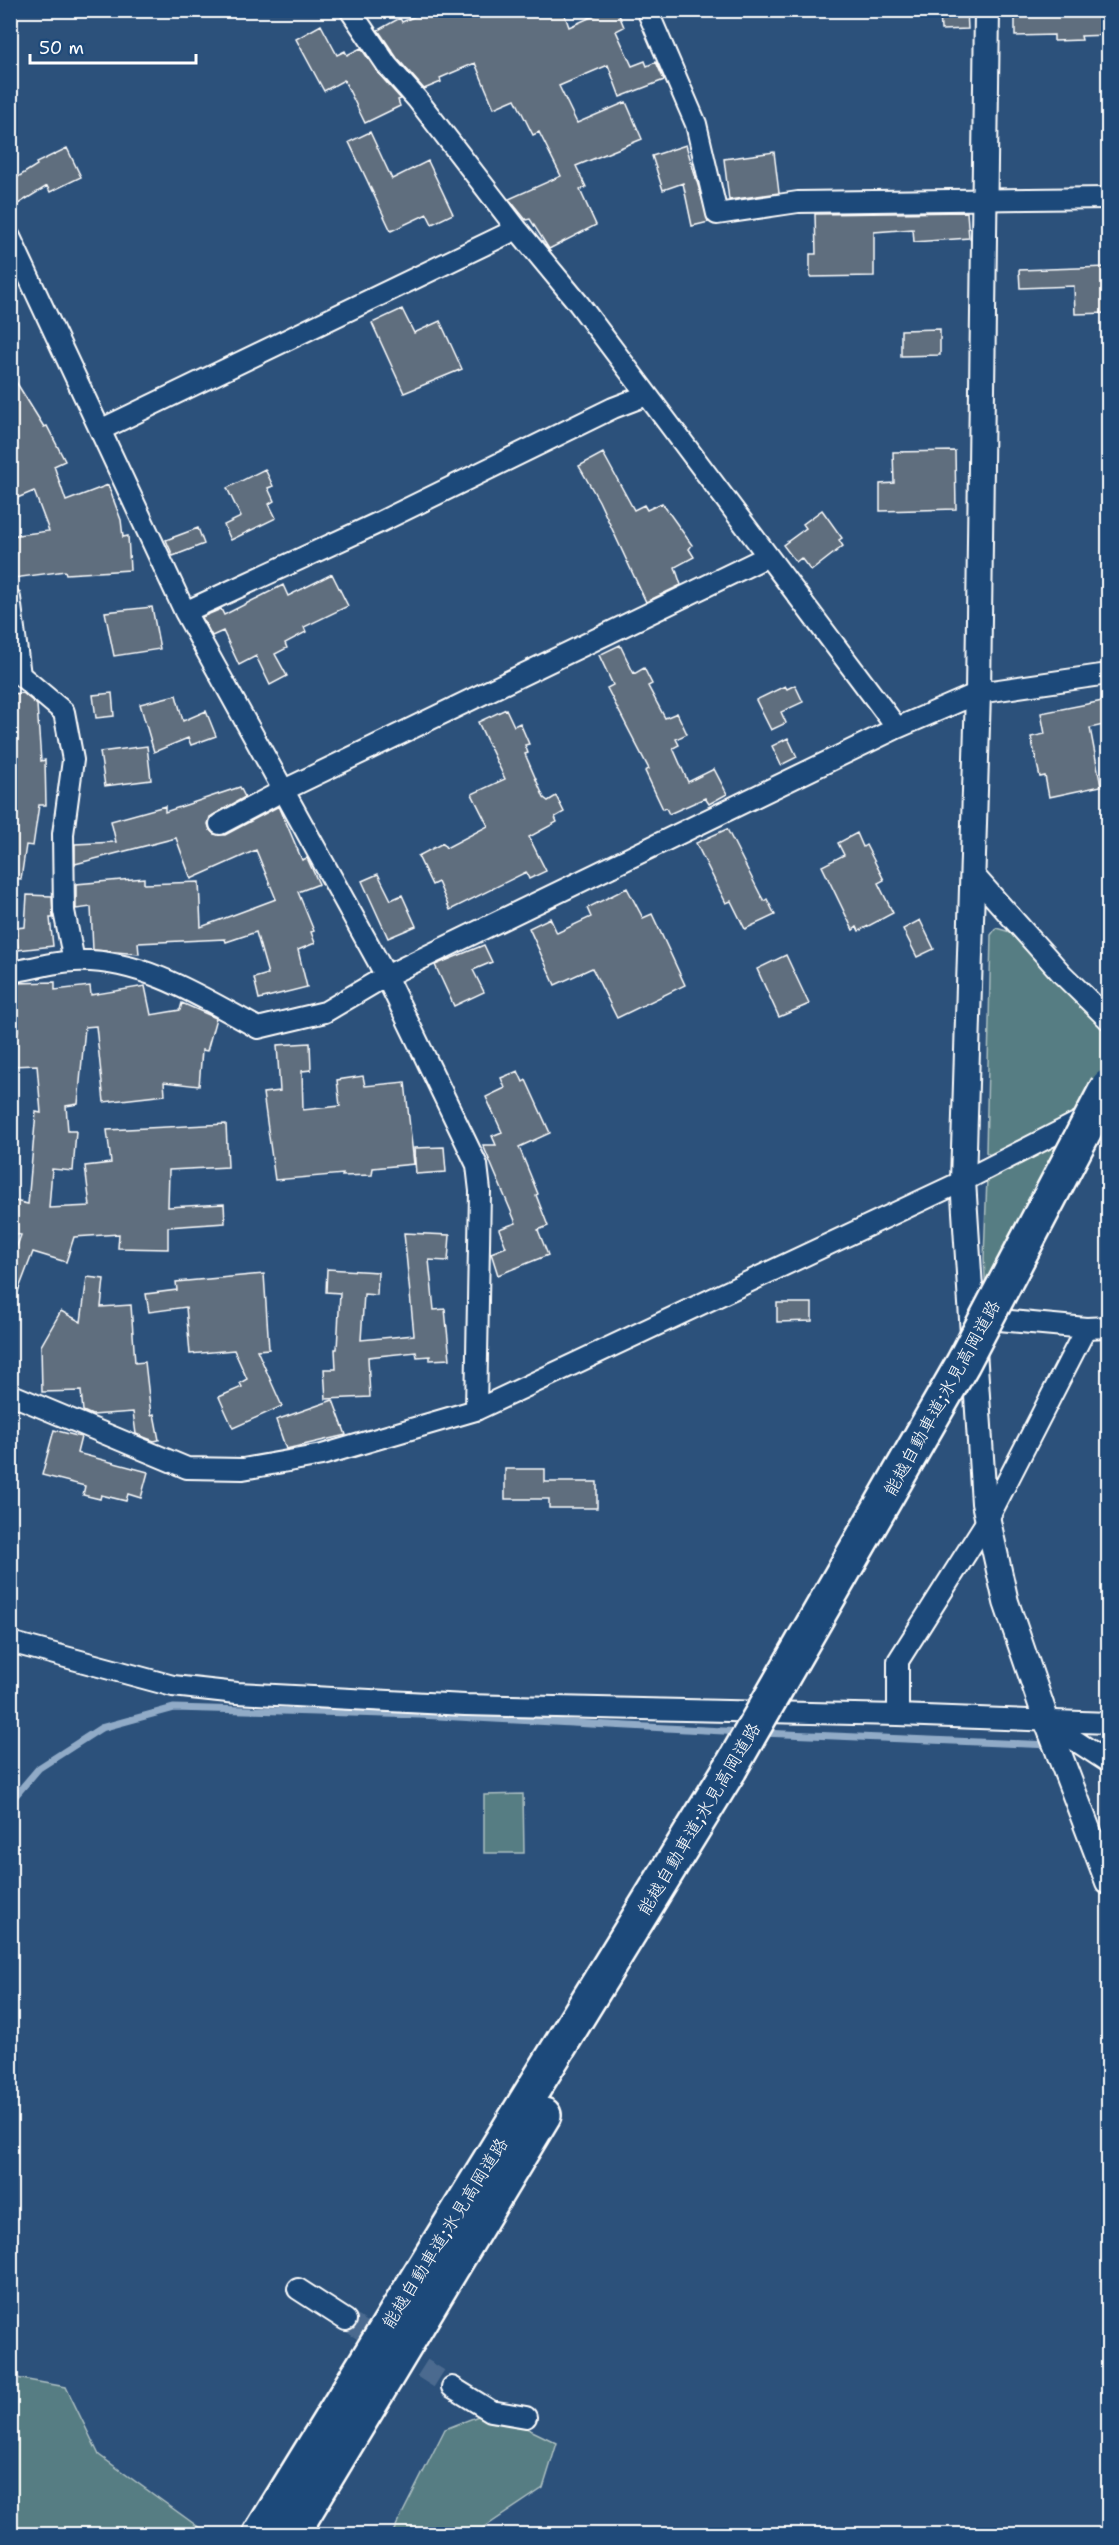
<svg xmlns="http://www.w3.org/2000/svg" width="1119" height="2545" viewBox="0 0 1119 2545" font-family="'Shantell Sans','Klee One',sans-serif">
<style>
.green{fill:#577d83;stroke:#abbec1;stroke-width:1.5}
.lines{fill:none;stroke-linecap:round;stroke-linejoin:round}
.stream{stroke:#91abc7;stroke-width:7}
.building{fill:#5e6e7e;stroke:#fff;stroke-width:1.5}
.minor-tunnel{stroke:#4c6b8f;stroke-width:20;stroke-dasharray:20 10;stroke-linecap:butt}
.minor-casing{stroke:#fff;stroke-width:24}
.tertiary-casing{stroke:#fff;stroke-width:28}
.motorway-casing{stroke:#fff;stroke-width:38}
.minor{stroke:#1f4a7a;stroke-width:20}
.tertiary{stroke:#1f4a7a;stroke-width:24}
.motorway{stroke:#1f4a7a;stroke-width:33}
.motorway-bridge-casing{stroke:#fff;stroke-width:38;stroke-linecap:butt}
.motorway-bridge{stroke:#1f4a7a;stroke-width:33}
.labels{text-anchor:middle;stroke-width:4.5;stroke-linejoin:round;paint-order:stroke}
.street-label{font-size:18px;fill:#fff;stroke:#1f4a7a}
</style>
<rect width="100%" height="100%" fill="#2c517b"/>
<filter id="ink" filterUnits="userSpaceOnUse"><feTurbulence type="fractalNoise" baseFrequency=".0167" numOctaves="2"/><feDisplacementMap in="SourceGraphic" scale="12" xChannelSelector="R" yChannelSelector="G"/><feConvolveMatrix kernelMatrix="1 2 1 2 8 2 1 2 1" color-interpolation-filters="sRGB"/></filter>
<g filter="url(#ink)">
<!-- green -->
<path class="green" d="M996,928L1017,934L1044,967L1108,1032V1061L1082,1113L993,1157L986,1152L991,935Z
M1071,1134L986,1295L984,1258L987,1178Z
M523,1794L524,1853H484V1795Z
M11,2377L66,2387L99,2455L208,2534H11Z
M491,2411L557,2443L543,2488L479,2531L480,2534H392L445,2429Z"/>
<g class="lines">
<!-- stream -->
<path class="stream" d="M762,1733L1051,1745
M1095,1746L1108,1747
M10,1802L39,1768L101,1728L174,1708L420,1715L742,1732"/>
</g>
<!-- building -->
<path class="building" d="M429,10H563L569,27L607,10H617L624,27L616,31L632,66L645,61L647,66L656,62L664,80L620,97L608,65L559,86L577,123L626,102L642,139L576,166L586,187L580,190L596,225L549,249L530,219L526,220L509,199L561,176L539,132L533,135L515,99L494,108L475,63L440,78L441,82L424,89L397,58L378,30L400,18L402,22Z
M940,10H967L968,29L941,30Z
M1015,10H1108V35L1081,36L1082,40L1054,41V35L1015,36Z
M321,25L337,55L345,51L347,55L361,48L378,73L401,99L398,100L400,106L365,123L344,80L324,91L296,39Z
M370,132L392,179L428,161L453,214L432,224L427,214L391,231L349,142Z
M686,145L709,222L692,226L683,183L663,190L652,156Z
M67,148L81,177L50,192L47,186L10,209V182L37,165L36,163Z
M774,152L779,193L729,200L724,159Z
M967,212L969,238L914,242L913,229L874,232V276L810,277V254H816L815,214Z
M1108,267V313L1075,314L1074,286L1020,288L1019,270Z
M402,309L414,333L440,321L462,369L404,393L372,323Z
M940,329V355L901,356V330Z
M10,372L44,427L47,426L65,461L54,466L66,501L108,485L121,520L123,537L128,536L130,570L66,574L65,571L14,578L10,536L49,531L34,491L10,501Z
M955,451L956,509L880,511V484L894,483L893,452Z
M603,453L634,510L644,505L647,510L662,503L692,545L689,549L694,557L675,567L681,585L646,602L599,501L579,466Z
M265,469L273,486L268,488L274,501L269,504L276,518L231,540L224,525L241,517L227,488Z
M822,510L842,538L839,540L843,546L811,571L801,558L796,562L783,545L806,528L803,524Z
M198,528L204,544L173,556L166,540Z
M332,574L348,606L304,627L306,632L285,643L287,648L275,654L287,676L270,685L256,656L239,665L223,631L212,636L202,617L221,609L224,615L283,585L288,596Z
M152,607L160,649L114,656L105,612Z
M620,645L634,674L644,668L652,684L648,686L665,718L677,713L687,734L676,739L679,745L673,748L688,782L714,769L727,794L709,804L705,798L669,814L666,808L663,809L645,771L649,769L607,688L613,685L599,655Z
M795,685L803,702L781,712L786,723L771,730L756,700L785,686L787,689Z
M23,693L37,705L41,761L45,760L46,805H39L33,846L26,845L21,879L10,878V694Z
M112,693L114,716L96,718L93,695Z
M176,695L183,721L206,711L216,736L191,745L188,738L154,752L140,704Z
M1108,700V724L1090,728L1101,786L1049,797L1045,776L1040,777L1031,737L1045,734L1041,713Z
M506,709L514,726L520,723L529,744L525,745L528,753L525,754L544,798L548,801L556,796L564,812L555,817L557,822L529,837L546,871L529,879L526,872L450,910L438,882L432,885L418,856L443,843L446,848L488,826L472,794L505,779L478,722Z
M788,738L797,757L781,765L772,746Z
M147,746L151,780L105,786L100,752Z
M240,787L245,797L210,817L208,824L210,830L214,834L225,835L279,806L302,860L307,858L319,884L298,892L314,931L311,932L315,943L298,950L307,987L259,999L254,978L268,974L256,932L226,942L225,939L138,943L139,954L93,950L91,907L76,909V884L144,878V884L199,882L201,927L276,899L256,850L191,879L176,838L75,864V844L116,842L111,821L165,806V812Z
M727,829L760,894L764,901L767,899L775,915L745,929L731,901L726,903L696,843Z
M857,833L863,847L866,845L884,880L878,883L893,913L859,931L857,927L853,930L822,866L844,855L838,843Z
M378,874L391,900L402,895L416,926L388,938L362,881Z
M627,888L643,918L652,914L685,985L617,1018L592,968L555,985L529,928L550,918L557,933L591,917L587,908Z
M27,895L52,896L53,918H50L53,946L18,950L16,928L25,927Z
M920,920L934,949L917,957L903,929Z
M484,945L492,962L473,970L484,992L454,1006L435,965Z
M786,955L809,1004L779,1017L757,969Z
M55,982V990L90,986L91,995L145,986L151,1015L180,1010L182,1003L216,1018L207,1051L202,1050L199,1086L164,1082L165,1095L104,1102L96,1026L85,1027L78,1104L66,1106L68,1131H76L73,1171L52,1169L49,1208L90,1206L85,1166L111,1163L107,1130L226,1124L228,1167L169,1170L168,1207L224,1204L225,1223L168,1227V1249L118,1248L119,1234L74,1237L66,1262L33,1252L12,1307H10L11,1262L21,1235L10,1233V1200L28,1204L36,1112L41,1113L37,1065L10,1066V1031H18L16,983Z
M310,1043L311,1070L302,1071L303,1110L340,1106L337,1080L363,1076L365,1086L405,1082L414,1164L373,1168L372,1175L342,1176L343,1174L275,1180L263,1093L280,1091L277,1045Z
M518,1071L523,1082L526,1080L550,1133L519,1147L538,1194L536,1195L548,1226L538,1230L548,1255L498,1275L491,1253L506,1247L499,1229L516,1223L483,1145H496L492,1136L502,1132L486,1097L505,1088L501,1078Z
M444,1147L446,1172L416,1174L414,1148Z
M404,1233L450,1235L448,1261L429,1260L434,1310L445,1309L450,1359L430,1360V1356L417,1357L416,1352L368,1357L370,1397L326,1399L324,1369H336L335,1349H337L340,1293L326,1292L327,1269L378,1272L377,1295L364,1294L361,1340L414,1335Z
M264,1274L269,1349L257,1350L282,1406L233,1428L219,1397L242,1387L240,1383L247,1379L234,1350L190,1354L186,1307L149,1312L146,1294L177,1290L176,1282Z
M87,1277L104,1279L101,1307L131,1305L135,1363L145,1362L151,1415L154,1414L159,1440L154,1441L136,1434L133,1412L92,1415L83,1411L81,1391L42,1392L41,1346L61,1311L81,1322Z
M777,1303H812V1321L777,1322Z
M333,1400L346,1435L286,1449L276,1420Z
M54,1430L81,1437L77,1453L148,1472L141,1498L128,1494L126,1501L101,1495L100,1499L83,1495L85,1486L42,1475Z
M505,1469H545V1482H597V1508H549V1499H505Z"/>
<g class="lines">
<!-- minor-tunnel -->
<path class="minor-tunnel" d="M346,2320L452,2387"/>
<!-- minor casing -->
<g class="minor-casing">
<path id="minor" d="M350,10L387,65L417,99L517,229L579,304L897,728
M647,10L696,124L717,214L798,202L1108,198
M10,237L185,612L386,976L477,1165L480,1191L476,1410
M100,430L517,229
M10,598L20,675L64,712L73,760L63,834L64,911L74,961
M185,612L380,522L613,408L647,395
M220,824L284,790L768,556
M973,874L1062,974L1108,1019
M10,972C31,969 53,962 74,961C141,958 202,997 258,1028L325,1012L386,976L897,728L978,693L1108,674
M978,1318L1086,1328L1108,1327
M10,1394L187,1468L243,1469L322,1455L476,1410L963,1181L1090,1116
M10,1642L173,1686L237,1693L465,1705L898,1715L1108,1723
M898,1715V1661L988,1519L1086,1328
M1047,1722L1108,1762
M298,2289L346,2320
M452,2387L491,2411L526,2417"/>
</g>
<!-- tertiary casing -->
<g class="tertiary-casing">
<path id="tertiary" d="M987,10L978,693L963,1181L984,1503L1006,1602L1047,1722L1108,1882"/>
</g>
<!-- motorway casing -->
<g class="motorway-casing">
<path id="motorway" d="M260,2534L730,1769
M292,2534L544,2115"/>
</g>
<!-- minor -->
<use href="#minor" class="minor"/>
<!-- tertiary -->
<use href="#tertiary" class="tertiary"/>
<!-- motorway -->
<use href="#motorway" class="motorway"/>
<!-- motorway-bridge casing -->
<g class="motorway-bridge-casing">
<path id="motorway-bridge" d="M730,1769L963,1363L1108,1086"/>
</g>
<!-- motorway-bridge -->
<use href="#motorway-bridge" class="motorway-bridge"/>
</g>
</g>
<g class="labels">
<!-- street labels -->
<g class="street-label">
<text transform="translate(942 1398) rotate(-61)" y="6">能越自動車道;氷見高岡道路</text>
<text transform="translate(699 1819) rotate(-59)" y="6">能越自動車道;氷見高岡道路</text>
<text transform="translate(445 2233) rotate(-58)" y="6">能越自動車道;氷見高岡道路</text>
</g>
</g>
<!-- margin -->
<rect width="1119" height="2545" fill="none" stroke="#1f4a7a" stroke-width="36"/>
<rect x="18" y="18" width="1083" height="2509" fill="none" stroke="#fff" stroke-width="2" filter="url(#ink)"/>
<!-- scale -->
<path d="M30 54v9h166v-9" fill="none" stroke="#ffffff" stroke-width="3"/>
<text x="39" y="54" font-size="18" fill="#ffffff" stroke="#1f4a7a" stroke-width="4.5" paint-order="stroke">50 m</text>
</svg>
